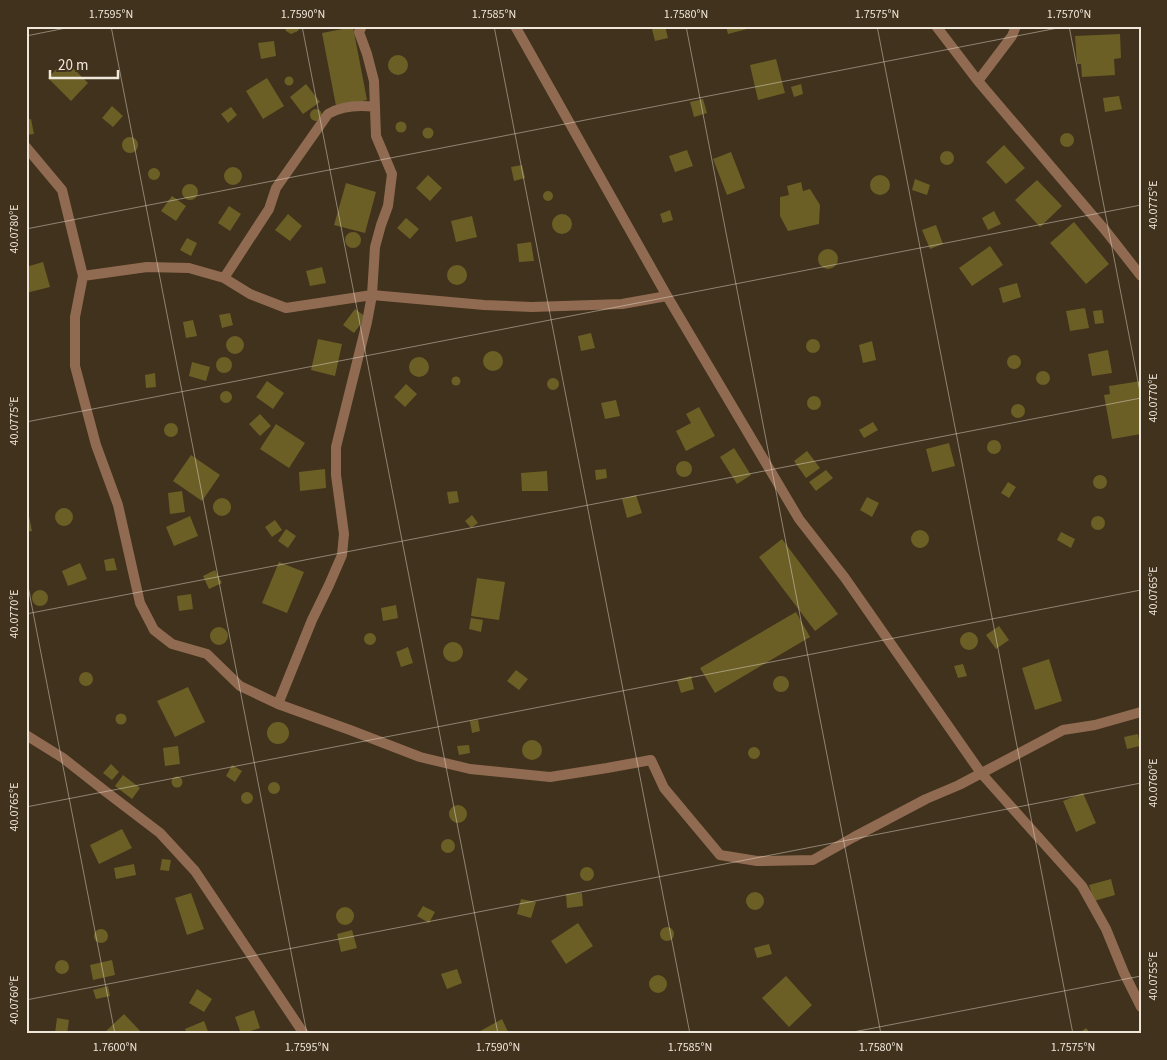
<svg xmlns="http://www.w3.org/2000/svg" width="1167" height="1060" viewBox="0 0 1167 1060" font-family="'Source Sans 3',sans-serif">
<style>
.building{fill:#6b5f26}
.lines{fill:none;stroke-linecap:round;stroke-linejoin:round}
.street{stroke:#916b51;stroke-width:10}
.ticks{fill:none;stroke:#f0e7db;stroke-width:1;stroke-opacity:0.45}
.neatline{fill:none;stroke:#f0e7db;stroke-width:2}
.ticks-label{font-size:12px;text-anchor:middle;fill:#f0e7db}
</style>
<rect width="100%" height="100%" fill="#40321d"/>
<!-- building -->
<path class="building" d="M284,26H300L298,31L291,34L286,31Z
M665,26L668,38L655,41L652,29Z
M726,26H746L747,29L728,34Z
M353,27L367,100L336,106L322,33Z
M1120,34L1121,58L1114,59L1115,75L1082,77L1081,64H1077L1075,36Z
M274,41L276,56L261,59L258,43Z
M388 65a10 10 0 1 1 20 0a10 10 0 1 1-20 0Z
M776,59L785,93L758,100L750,65Z
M65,60L88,83L71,101L48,78Z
M284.5 81a4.5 4.5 0 1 1 9 0a4.5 4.5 0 1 1-9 0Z
M267,78L284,106L263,119L246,91Z
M306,84L320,102L303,114L290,97Z
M801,84L803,94L794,97L791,87Z
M1119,96L1122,109L1105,112L1103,98Z
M703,99L707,113L694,117L690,102Z
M112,106L123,116L113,127L102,118Z
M231,107L237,115L228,123L221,114Z
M310 115a6 6 0 1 1 12 0a6 6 0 1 1-12 0Z
M31,119L34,134L26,135V120Z
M395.5 127a5.5 5.5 0 1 1 11 0a5.5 5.5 0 1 1-11 0Z
M422.5 133a5.5 5.5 0 1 1 11 0a5.5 5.5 0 1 1-11 0Z
M1060 140a7 7 0 1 1 14 0a7 7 0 1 1-14 0Z
M122 145a8 8 0 1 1 16 0a8 8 0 1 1-16 0Z
M1004,145L1025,168L1006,184L986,162Z
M687,150L693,166L675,172L669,156Z
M940 158a7 7 0 1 1 14 0a7 7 0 1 1-14 0Z
M731,152L745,188L727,195L713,159Z
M522,165L525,178L514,181L511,167Z
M224 176a9 9 0 1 1 18 0a9 9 0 1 1-18 0Z
M148 174a6 6 0 1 1 12 0a6 6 0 1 1-12 0Z
M870 185a10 10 0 1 1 20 0a10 10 0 1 1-20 0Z
M428,175L442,188L430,201L416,188Z
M915,179L930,185L927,195L912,190Z
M1037,180L1062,206L1040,227L1015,200Z
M801,182L803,191L810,189L820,205L819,224L788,231L780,216V197L789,195L787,186Z
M346,183L376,192L365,233L334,225Z
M182 192a8 8 0 1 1 16 0a8 8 0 1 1-16 0Z
M543 196a5 5 0 1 1 10 0a5 5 0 1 1-10 0Z
M172,196L186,206L176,221L161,211Z
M229,206L241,214L230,231L218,223Z
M670,210L673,220L663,223L660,214Z
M994,211L1001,224L988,230L982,218Z
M552 224a10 10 0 1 1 20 0a10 10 0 1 1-20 0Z
M288,214L302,226L290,241L275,230Z
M472,216L477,237L456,242L451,221Z
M406,218L419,229L410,239L397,228Z
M1074,222L1109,264L1086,284L1050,243Z
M936,225L943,244L930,249L922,230Z
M345 240a8 8 0 1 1 16 0a8 8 0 1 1-16 0Z
M187,238L197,243L191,256L180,250Z
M531,242L534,261L519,262L517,244Z
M990,246L1003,265L972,286L959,268Z
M818 259a10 10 0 1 1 20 0a10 10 0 1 1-20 0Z
M43,262L50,287L26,293V267Z
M447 275a10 10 0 1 1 20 0a10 10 0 1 1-20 0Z
M322,267L326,283L310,286L306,271Z
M1017,283L1021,297L1003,303L999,288Z
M1085,308L1089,328L1070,331L1066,311Z
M355,309L366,317L354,333L343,325Z
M1102,310L1104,323L1095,324L1093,311Z
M230,313L233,325L222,328L219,315Z
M193,320L197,336L186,338L183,322Z
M591,333L595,348L581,351L578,336Z
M226 345a9 9 0 1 1 18 0a9 9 0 1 1-18 0Z
M806 346a7 7 0 1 1 14 0a7 7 0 1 1-14 0Z
M318,339L342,344L335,376L311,370Z
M872,341L876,360L863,363L859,345Z
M1108,350L1112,373L1092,376L1088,354Z
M483 361a10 10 0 1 1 20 0a10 10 0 1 1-20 0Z
M1007 362a7 7 0 1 1 14 0a7 7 0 1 1-14 0Z
M216 365a8 8 0 1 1 16 0a8 8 0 1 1-16 0Z
M409 367a10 10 0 1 1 20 0a10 10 0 1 1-20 0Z
M192,362L210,367L206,381L189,376Z
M1036 378a7 7 0 1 1 14 0a7 7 0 1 1-14 0Z
M155,373L156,387L146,388L145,375Z
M451.5 381a4.5 4.5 0 1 1 9 0a4.5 4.5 0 1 1-9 0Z
M547 384a6 6 0 1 1 12 0a6 6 0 1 1-12 0Z
M267,381L284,393L273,409L256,397Z
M1141,381V434L1112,439L1104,395L1110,394L1109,386Z
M406,384L417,394L405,407L394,397Z
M220 397a6 6 0 1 1 12 0a6 6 0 1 1-12 0Z
M807 403a7 7 0 1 1 14 0a7 7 0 1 1-14 0Z
M616,400L620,416L605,419L601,403Z
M1011 411a7 7 0 1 1 14 0a7 7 0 1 1-14 0Z
M699,407L715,436L686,451L676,431L691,423L686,414Z
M260,414L271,426L260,436L249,424Z
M873,422L878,430L864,438L859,430Z
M164 430a7 7 0 1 1 14 0a7 7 0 1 1-14 0Z
M276,424L305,443L289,468L260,449Z
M987 447a7 7 0 1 1 14 0a7 7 0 1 1-14 0Z
M949,443L955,466L932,472L926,449Z
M734,448L751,475L737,484L720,457Z
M807,451L820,468L806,478L794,461Z
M191,455L220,475L202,501L173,481Z
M676 469a8 8 0 1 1 16 0a8 8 0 1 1-16 0Z
M325,469L326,488L300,491L299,472Z
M606,469L607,478L596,480L595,470Z
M826,470L833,478L816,491L809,482Z
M547,471L548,491H522L521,473Z
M1093 482a7 7 0 1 1 14 0a7 7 0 1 1-14 0Z
M1008,482L1016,487L1009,498L1001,493Z
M182,491L185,512L170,514L168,493Z
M457,491L459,502L449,504L447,492Z
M636,495L642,513L627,518L622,499Z
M867,497L879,503L872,517L860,510Z
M213 507a9 9 0 1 1 18 0a9 9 0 1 1-18 0Z
M26,506H27L32,531L26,532Z
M55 517a9 9 0 1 1 18 0a9 9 0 1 1-18 0Z
M472,515L478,523L471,528L465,521Z
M1091 523a7 7 0 1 1 14 0a7 7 0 1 1-14 0Z
M190,516L198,536L174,546L166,527Z
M275,520L282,530L272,537L265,527Z
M286,529L296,536L288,548L278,541Z
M911 539a9 9 0 1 1 18 0a9 9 0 1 1-18 0Z
M1061,532L1075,539L1071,548L1057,540Z
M782,539L838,614L815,631L759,557Z
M114,558L117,570L106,571L104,560Z
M279,562L304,572L287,613L262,603Z
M80,563L87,579L68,586L62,571Z
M215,570L222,583L209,589L203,576Z
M477,578L505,582L499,620L471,616Z
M32 598a8 8 0 1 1 16 0a8 8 0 1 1-16 0Z
M191,594L193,609L179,611L177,596Z
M396,605L398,618L383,621L381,608Z
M796,612L810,637L715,693L700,668Z
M471,618L483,620L481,632L469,629Z
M999,626L1009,640L996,649L986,635Z
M210 636a9 9 0 1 1 18 0a9 9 0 1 1-18 0Z
M960 641a9 9 0 1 1 18 0a9 9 0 1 1-18 0Z
M364 639a6 6 0 1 1 12 0a6 6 0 1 1-12 0Z
M443 652a10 10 0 1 1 20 0a10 10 0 1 1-20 0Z
M408,647L413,663L401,667L396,652Z
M1049,659L1062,701L1035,710L1022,668Z
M963,664L967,676L958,678L954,666Z
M516,670L528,679L519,690L507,681Z
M79 679a7 7 0 1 1 14 0a7 7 0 1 1-14 0Z
M773 684a8 8 0 1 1 16 0a8 8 0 1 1-16 0Z
M691,676L694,689L681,693L677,680Z
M188,687L205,722L175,737L157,701Z
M115.5 719a5.5 5.5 0 1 1 11 0a5.5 5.5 0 1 1-11 0Z
M478,720L480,731L472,733L470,721Z
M267 733a11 11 0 1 1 22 0a11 11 0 1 1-22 0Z
M1138,734L1140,746L1127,749L1124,737Z
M522 750a10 10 0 1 1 20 0a10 10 0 1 1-20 0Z
M469,745L470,753L459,755L457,746Z
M178,746L180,764L165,766L163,748Z
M748 753a6 6 0 1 1 12 0a6 6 0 1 1-12 0Z
M111,764L119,772L112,780L103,773Z
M232,765L242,771L235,782L226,776Z
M123,775L140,788L132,799L115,786Z
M171.5 782a5.5 5.5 0 1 1 11 0a5.5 5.5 0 1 1-11 0Z
M268 788a6 6 0 1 1 12 0a6 6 0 1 1-12 0Z
M241 798a6 6 0 1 1 12 0a6 6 0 1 1-12 0Z
M1083,793L1096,823L1076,832L1063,801Z
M449 814a9 9 0 1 1 18 0a9 9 0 1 1-18 0Z
M122,829L132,848L99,864L90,845Z
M441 846a7 7 0 1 1 14 0a7 7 0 1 1-14 0Z
M162,859L171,860L169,871L160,870Z
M134,864L136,875L116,879L114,868Z
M580 874a7 7 0 1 1 14 0a7 7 0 1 1-14 0Z
M1111,879L1115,895L1094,901L1089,885Z
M746 901a9 9 0 1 1 18 0a9 9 0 1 1-18 0Z
M191,893L204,929L187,935L175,898Z
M582,893L583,906L567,908L566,894Z
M521,899L536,902L531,918L517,914Z
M423,906L435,912L429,923L417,916Z
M336 916a9 9 0 1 1 18 0a9 9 0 1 1-18 0Z
M578,923L593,946L566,964L551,941Z
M660 934a7 7 0 1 1 14 0a7 7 0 1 1-14 0Z
M94 936a7 7 0 1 1 14 0a7 7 0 1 1-14 0Z
M352,930L357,948L341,952L337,934Z
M769,944L772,954L757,958L754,948Z
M55 967a7 7 0 1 1 14 0a7 7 0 1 1-14 0Z
M112,960L115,975L93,980L90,965Z
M457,969L462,983L447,989L441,974Z
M649 984a9 9 0 1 1 18 0a9 9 0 1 1-18 0Z
M786,976L812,1005L789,1027L762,998Z
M108,986L110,996L96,999L93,990Z
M197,989L212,999L204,1012L189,1003Z
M254,1010L260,1028L241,1034L235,1017Z
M124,1014L143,1034H103Z
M57,1018L69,1020L67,1034L55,1033Z
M502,1019L509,1034H475Z
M204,1021L209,1034H187L185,1029Z
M1086,1028L1091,1034H1078Z"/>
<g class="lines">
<!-- street -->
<path class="street" d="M515,26L667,296L799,519L845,578L981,773L1082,886L1106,929L1124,973L1141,1007
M936,26L978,81L1105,230L1141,276
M978,81L1012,36L1016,26
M26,147L62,190L83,276L75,317V366L96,445L118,505L140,603L154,630L172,644L207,654L240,686L278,704L350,730L420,757L470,769L550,777L607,768L651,760L664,788L720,855L757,861L813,860L854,837L926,799L959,785L1063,730L1095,725L1141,712
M83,276L147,267L189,268L224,278L250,294L286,308L372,295L484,305L532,307L622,304L667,296
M224,278L269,209L276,188L328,114C342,106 359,105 375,107
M278,704L312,620L329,585L342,555L344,534L336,475V447L367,322L372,295L375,247L381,225L388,206L392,174L376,136L374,81L367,54L359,32L362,26
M26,735L63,758L105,791L160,833L195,871L304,1034"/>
</g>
<!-- ticks -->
<path class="ticks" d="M111,26L307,1034M302,26L498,1034M494,26L690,1034M686,26L881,1034M877,26L1073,1034M1069,26L1141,397M26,36L76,26M26,229L1068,26M26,422L1141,205M26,576L115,1034M26,614L1141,398M26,807L1141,590M26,1000L1141,783M843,1034L1141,976"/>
<!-- border -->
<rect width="1167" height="1060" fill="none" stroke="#40321d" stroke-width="55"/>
<!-- scale -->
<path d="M50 70v8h68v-8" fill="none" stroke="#f0e7db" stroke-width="2.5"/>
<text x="58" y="70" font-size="15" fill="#f0e7db" stroke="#40321d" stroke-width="4" paint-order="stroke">20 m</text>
<rect x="28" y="28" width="1112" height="1004" class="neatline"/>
<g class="ticks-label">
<text x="111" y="18">1.7595°N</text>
<text x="303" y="18">1.7590°N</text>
<text x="494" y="18">1.7585°N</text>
<text x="686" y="18">1.7580°N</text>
<text x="877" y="18">1.7575°N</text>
<text x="1069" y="18">1.7570°N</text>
<text transform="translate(1153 205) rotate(-90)" y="4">40.0775°E</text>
<text transform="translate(14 229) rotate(-90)" y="4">40.0780°E</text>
<text transform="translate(1153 398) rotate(-90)" y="4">40.0770°E</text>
<text transform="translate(14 421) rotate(-90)" y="4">40.0775°E</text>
<text transform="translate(1153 591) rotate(-90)" y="4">40.0765°E</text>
<text transform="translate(14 614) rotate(-90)" y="4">40.0770°E</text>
<text transform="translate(1153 783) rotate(-90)" y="4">40.0760°E</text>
<text transform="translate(14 807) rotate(-90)" y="4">40.0765°E</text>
<text transform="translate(1153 976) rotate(-90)" y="4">40.0755°E</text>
<text transform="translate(14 1000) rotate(-90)" y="4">40.0760°E</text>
<text x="115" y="1051">1.7600°N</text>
<text x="307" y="1051">1.7595°N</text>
<text x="498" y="1051">1.7590°N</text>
<text x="690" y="1051">1.7585°N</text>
<text x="881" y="1051">1.7580°N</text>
<text x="1073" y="1051">1.7575°N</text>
</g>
</svg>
